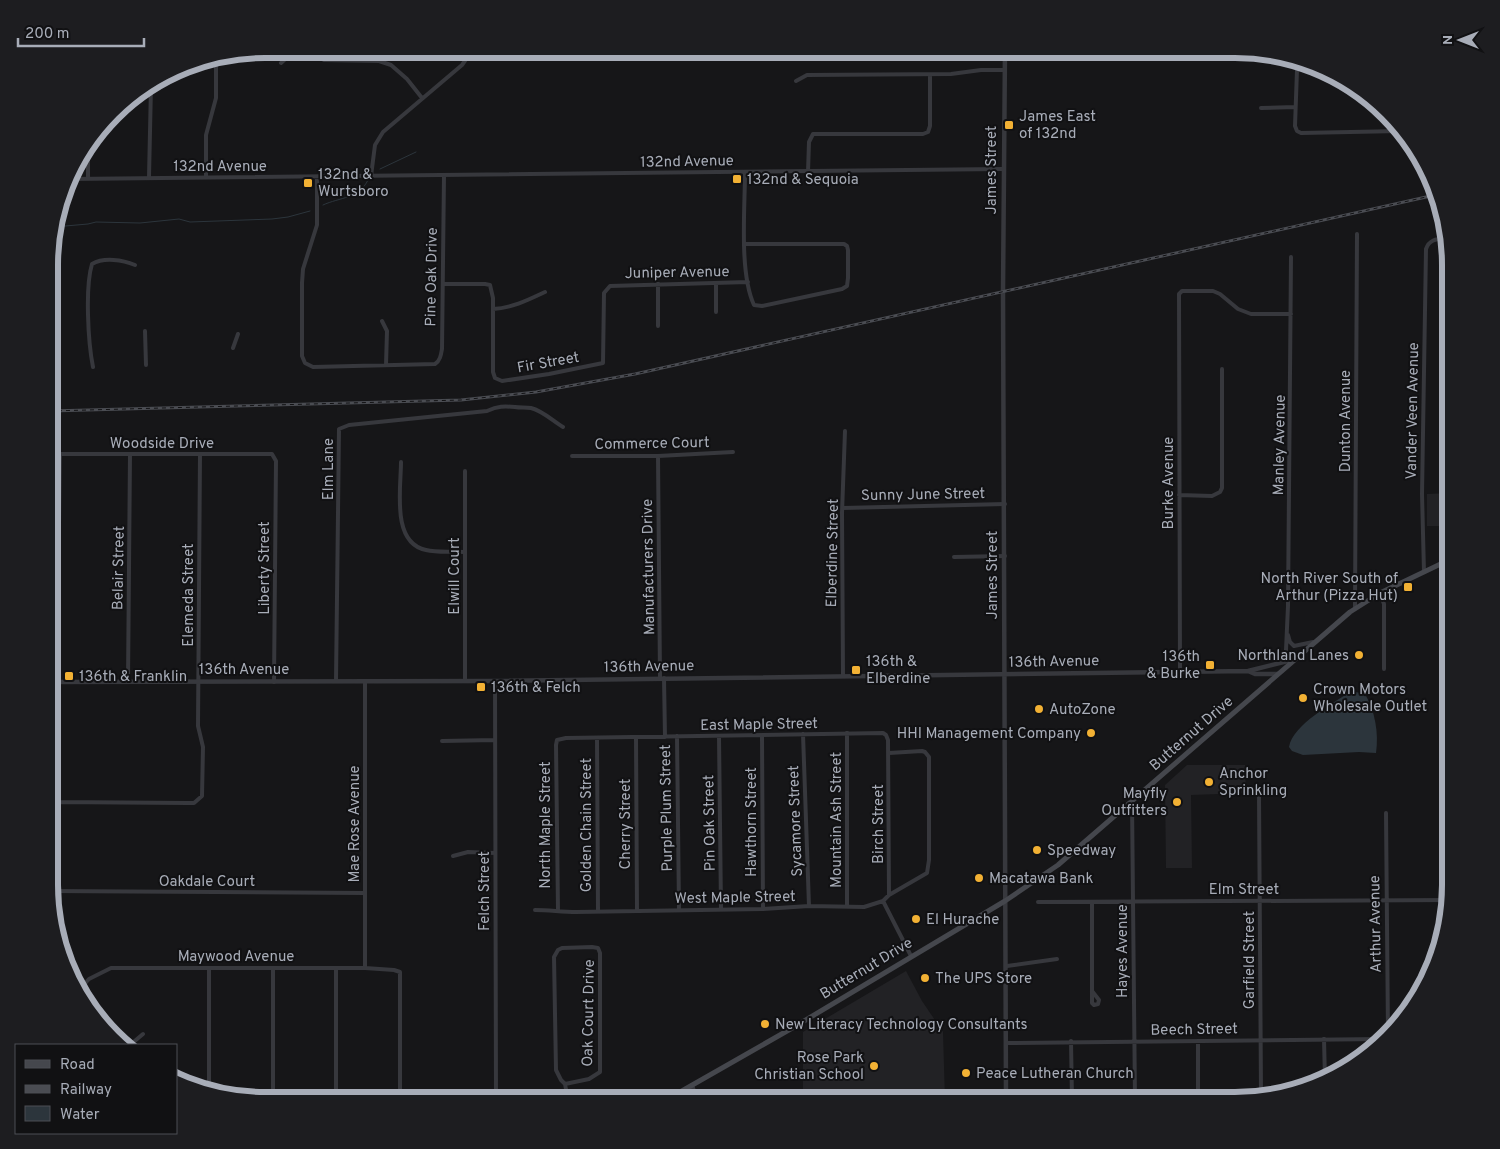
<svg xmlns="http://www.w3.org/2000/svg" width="1500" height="1149" viewBox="0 0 1500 1149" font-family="Overpass,sans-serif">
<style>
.built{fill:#222225}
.water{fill:#2c353c}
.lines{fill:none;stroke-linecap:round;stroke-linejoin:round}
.stream{stroke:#2c353c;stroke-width:1}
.minor{stroke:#37383d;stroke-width:4}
.tertiary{stroke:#37383d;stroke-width:4.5}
.secondary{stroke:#45474d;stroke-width:5}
.rail-casing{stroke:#4a4c52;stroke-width:3}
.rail{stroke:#111113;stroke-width:1;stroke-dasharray:4;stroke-linecap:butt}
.poi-dot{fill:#f2b134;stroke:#111113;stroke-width:2}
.labels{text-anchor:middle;stroke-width:4;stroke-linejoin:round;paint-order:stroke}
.poi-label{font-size:15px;fill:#a8adb8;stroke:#111113;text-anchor:start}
.street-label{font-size:15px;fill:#a8adb8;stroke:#111113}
.rim{fill:none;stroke:#a8adb8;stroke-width:6}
</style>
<rect width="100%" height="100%" fill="#161618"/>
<!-- built -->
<path class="built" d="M1451,493V526H1427V494Z
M1187,765H1245L1246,793L1191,795L1192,868H1166L1165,785Z
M906,971L922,1001L943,1032L945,1100H803V1032Z"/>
<!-- water -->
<path class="water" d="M1351,691L1365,694C1375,711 1379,733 1376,753L1359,752L1303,755L1292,751L1289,747C1293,724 1333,704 1351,691Z"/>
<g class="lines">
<!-- stream -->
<path class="stream" d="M380,169L416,152
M323,205C340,197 359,199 368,180
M54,227L88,224L96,222L140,223L179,219L190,222L272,219L288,217L310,211"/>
<!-- minor -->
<path class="minor" d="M302,49L324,60L379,61L391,65L407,79L422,98
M281,63L296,49
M1319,65L1302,66L1297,70L1295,126L1297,131L1301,133L1400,131
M796,81L807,75L951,74L981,70H1004
M1261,108L1295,107
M808,172L809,142L813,134H923L928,132L930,126V75
M371,176L375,145L383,132L462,65L469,55L470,49
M149,177L151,86
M206,177V135L216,98V57
M317,177V225L303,269L302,283V356L305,363L313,367L435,364C440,361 441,355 442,349L444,175
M70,179L1003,169
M88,179V144
M745,244H844L847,246L848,250V278L847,286L842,289L762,306L754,305C739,273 745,207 745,172
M443,284H485L490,285L493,298V372L495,378L502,381L549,374L603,363L604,293L610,286L748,282
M658,284V326
M493,309C512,308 528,300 545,292
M716,312V284
M382,321L387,331L386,365
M145,331L146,365
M233,348L238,334
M93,367C88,342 85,287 92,264C104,257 123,260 135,265
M50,454H272L276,461L274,682
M572,456H658L733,452
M658,456L660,678
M401,462C401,488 391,543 426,550C438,553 452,551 465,552
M465,471V681
M1179,495L1212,496L1220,492L1222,488V369
M843,508L1005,504
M954,557L1005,556
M1424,572L1422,494L1426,249C1429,240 1436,239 1445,238
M1380,593L1384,604V669
M1449,603L1451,604
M1355,608L1357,234
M1288,635L1290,642L1294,646L1313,642
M1283,661L1286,650L1288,606L1291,257
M1180,671L1179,294L1182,291H1213L1220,294L1238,309L1251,314H1291
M843,676L842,513L845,431
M664,678L665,737
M336,681L339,429L349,425L487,411C498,406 504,406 515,407C520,408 526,407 531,408C543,411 553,421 563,427
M365,681V968
M495,681L496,1100
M128,682L130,454
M803,734L809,906
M677,736L679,909
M719,736L721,909
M762,736L763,909
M636,737L637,910
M597,738L598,911
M442,741L495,740
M1259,795L1261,1094
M1132,801L1135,1100
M55,802L188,803H194L202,796L203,747L198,726L200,454
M1386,813L1388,1034
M453,856L468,852L495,853
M49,891L365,893
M883,901L911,956
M1038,902L1451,900
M1092,902V1003L1094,1005L1098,1004L1099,1000L1092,991
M847,906V733
M535,910C549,910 562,912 576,912L763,909L809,906L864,907L883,901L889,895L927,873L929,860V757L925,752L922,751L889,753
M558,910L556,745L557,740L566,738L883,733L886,735L888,740L889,895
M56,924L55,802L60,454
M592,947L598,948L600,953V1072L589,1079L565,1084L561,1080L556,1070L554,957L558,950L562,948Z
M1007,966L1057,959
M70,977L80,988
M79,990L89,979L111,968H365L394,970L400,972V1100
M1324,1039L1325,1080
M1071,1041L1072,1100
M1198,1041V1100
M1007,1043L1382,1039
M130,1045L143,1034
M565,1084L568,1100
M692,1085L697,1100
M209,1090V968
M273,1100V968
M336,1100V968"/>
<!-- tertiary -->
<path class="tertiary" d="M1005,49L1003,292L1006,1100
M1248,671L1255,674H1278
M50,682L495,681L1248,671L1296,659"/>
<!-- secondary -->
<path class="secondary" d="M666,1100L794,1027L1005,901L1058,865L1350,612L1380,593L1451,559"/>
<!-- rail casing -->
<g class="rail-casing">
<path id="rail" d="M50,411L461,400L536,392L635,374L1435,195"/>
</g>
<!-- rail -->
<use href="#rail" class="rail"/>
</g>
<!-- markers -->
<g class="poi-dot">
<rect x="1004" y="120" width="10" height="10" rx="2.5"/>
<rect x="732" y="174" width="10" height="10" rx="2.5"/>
<rect x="303" y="178" width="10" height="10" rx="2.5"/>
<rect x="1403" y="582" width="10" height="10" rx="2.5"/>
<circle cx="1359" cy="655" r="5"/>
<rect x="1205" y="660" width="10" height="10" rx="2.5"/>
<rect x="851" y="665" width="10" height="10" rx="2.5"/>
<rect x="64" y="671" width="10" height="10" rx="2.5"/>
<rect x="476" y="682" width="10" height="10" rx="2.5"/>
<circle cx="1303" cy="698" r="5"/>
<circle cx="1039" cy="709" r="5"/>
<circle cx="1091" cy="733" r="5"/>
<circle cx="1209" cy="782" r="5"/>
<circle cx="1177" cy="802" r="5"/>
<circle cx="1037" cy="850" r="5"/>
<circle cx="979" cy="878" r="5"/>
<circle cx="916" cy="919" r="5"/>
<circle cx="925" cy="978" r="5"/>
<circle cx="765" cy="1024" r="5"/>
<circle cx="874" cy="1066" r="5"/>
<circle cx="966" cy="1073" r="5"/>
</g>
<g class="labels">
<!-- poi labels -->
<g class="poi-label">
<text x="1019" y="121">James East<tspan x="1019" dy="17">of 132nd</tspan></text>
<text x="318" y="179">132nd &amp;<tspan x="318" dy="17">Wurtsboro</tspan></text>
<text x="747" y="184">132nd &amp; Sequoia</text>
<text x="1398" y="583" text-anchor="end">North River South of<tspan x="1398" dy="17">Arthur (Pizza Hut)</tspan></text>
<text x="1349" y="660" text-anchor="end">Northland Lanes</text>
<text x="1200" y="661" text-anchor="end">136th<tspan x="1200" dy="17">&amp; Burke</tspan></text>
<text x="866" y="666">136th &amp;<tspan x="866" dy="17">Elberdine</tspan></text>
<text x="79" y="681">136th &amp; Franklin</text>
<text x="491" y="692">136th &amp; Felch</text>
<text x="1313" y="694">Crown Motors<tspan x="1313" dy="17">Wholesale Outlet</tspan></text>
<text x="1049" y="714">AutoZone</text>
<text x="1081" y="738" text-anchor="end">HHI Management Company</text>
<text x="1219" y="778">Anchor<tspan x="1219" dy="17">Sprinkling</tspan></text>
<text x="1167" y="798" text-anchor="end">Mayfly<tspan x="1167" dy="17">Outfitters</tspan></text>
<text x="1047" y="855">Speedway</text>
<text x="989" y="883">Macatawa Bank</text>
<text x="926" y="924">El Hurache</text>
<text x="935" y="983">The UPS Store</text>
<text x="775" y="1029">New Literacy Technology Consultants</text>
<text x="864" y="1062" text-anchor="end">Rose Park<tspan x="864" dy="17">Christian School</tspan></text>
<text x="976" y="1078">Peace Lutheran Church</text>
</g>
<!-- street labels -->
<g class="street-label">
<text transform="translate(687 161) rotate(-1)" y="5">132nd Avenue</text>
<text x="220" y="171">132nd Avenue</text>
<text transform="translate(991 170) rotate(-90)" y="5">James Street</text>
<text transform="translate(677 272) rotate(-1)" y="5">Juniper Avenue</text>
<text transform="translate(431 277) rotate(-89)" y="5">Pine Oak Drive</text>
<text transform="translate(548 362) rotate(-10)" y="5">Fir Street</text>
<text transform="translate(1412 411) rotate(-89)" y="5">Vander Veen Avenue</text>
<text transform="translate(1345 421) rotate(-90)" y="5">Dunton Avenue</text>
<text x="162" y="448">Woodside Drive</text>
<text transform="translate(652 443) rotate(-1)" y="5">Commerce Court</text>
<text transform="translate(1279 445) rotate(-89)" y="5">Manley Avenue</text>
<text transform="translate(328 469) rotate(-90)" y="5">Elm Lane</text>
<text transform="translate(1168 483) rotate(-90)" y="5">Burke Avenue</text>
<text transform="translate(923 494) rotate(-1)" y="5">Sunny June Street</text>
<text transform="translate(832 553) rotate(-89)" y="5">Elberdine Street</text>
<text transform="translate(648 567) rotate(-91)" y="5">Manufacturers Drive</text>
<text transform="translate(118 568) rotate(-89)" y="5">Belair Street</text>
<text transform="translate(264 568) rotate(-90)" y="5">Liberty Street</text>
<text transform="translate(992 575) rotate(-90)" y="5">James Street</text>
<text transform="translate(454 576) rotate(-90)" y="5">Elwill Court</text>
<text transform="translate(188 595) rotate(-90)" y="5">Elemeda Street</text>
<text transform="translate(1054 661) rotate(-1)" y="5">136th Avenue</text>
<text transform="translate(649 666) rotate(-1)" y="5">136th Avenue</text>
<text x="244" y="674">136th Avenue</text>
<text transform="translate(759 724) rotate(-1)" y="5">East Maple Street</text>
<text transform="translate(1191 733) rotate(-41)" y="5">Butternut Drive</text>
<text transform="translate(666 808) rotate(-91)" y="5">Purple Plum Street</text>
<text transform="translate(836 820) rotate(-90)" y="5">Mountain Ash Street</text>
<text transform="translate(795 821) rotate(-92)" y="5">Sycamore Street</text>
<text transform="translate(751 822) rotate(-90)" y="5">Hawthorn Street</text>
<text transform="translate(709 823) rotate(-91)" y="5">Pin Oak Street</text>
<text transform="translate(354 824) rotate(-90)" y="5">Mae Rose Avenue</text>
<text transform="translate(625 824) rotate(-90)" y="5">Cherry Street</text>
<text transform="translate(878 824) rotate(-90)" y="5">Birch Street</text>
<text transform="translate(545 825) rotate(-90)" y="5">North Maple Street</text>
<text transform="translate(586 825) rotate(-90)" y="5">Golden Chain Street</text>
<text x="207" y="886">Oakdale Court</text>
<text x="1244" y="894">Elm Street</text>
<text transform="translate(484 891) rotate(-90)" y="5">Felch Street</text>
<text transform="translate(735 897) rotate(-1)" y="5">West Maple Street</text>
<text transform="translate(1375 924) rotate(-91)" y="5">Arthur Avenue</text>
<text transform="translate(1122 951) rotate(-90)" y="5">Hayes Avenue</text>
<text x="236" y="961">Maywood Avenue</text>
<text transform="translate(1249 960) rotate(-90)" y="5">Garfield Street</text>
<text transform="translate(866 968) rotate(-31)" y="5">Butternut Drive</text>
<text transform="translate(588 1013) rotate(-89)" y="5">Oak Court Drive</text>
<text transform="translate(1194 1029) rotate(-1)" y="5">Beech Street</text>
</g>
</g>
<!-- crop -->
<path d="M0 0H1500V1149H0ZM265 58H1235A207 207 0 0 1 1442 265V885A207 207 0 0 1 1235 1092H265A207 207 0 0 1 58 885V265A207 207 0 0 1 265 58Z" fill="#1d1d20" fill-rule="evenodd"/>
<path class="rim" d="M265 58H1235A207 207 0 0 1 1442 265V885A207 207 0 0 1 1235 1092H265A207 207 0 0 1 58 885V265A207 207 0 0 1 265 58Z"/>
<!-- legend -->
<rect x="15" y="1044" width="162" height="90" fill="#111113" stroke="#4d4f55"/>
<rect x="25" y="1060" width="25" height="8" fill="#45474d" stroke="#4d4f55"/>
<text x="60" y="1069" font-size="15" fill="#a8adb8">Road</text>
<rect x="25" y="1085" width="25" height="8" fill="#4a4c52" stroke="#4d4f55"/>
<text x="60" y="1094" font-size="15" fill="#a8adb8">Railway</text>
<rect x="25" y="1106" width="25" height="15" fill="#2c353c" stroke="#4d4f55"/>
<text x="60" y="1119" font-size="15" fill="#a8adb8">Water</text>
<!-- north arrow -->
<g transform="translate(1460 40) rotate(270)" stroke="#111113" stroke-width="4" paint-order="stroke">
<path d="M0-4L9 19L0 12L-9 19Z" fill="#a8adb8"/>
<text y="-8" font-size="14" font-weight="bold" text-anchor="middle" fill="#a8adb8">N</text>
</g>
<!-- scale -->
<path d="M18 38v8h126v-8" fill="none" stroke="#a8adb8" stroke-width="2.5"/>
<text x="25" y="38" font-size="15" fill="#a8adb8" stroke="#111113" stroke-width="4" paint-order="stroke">200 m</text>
</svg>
